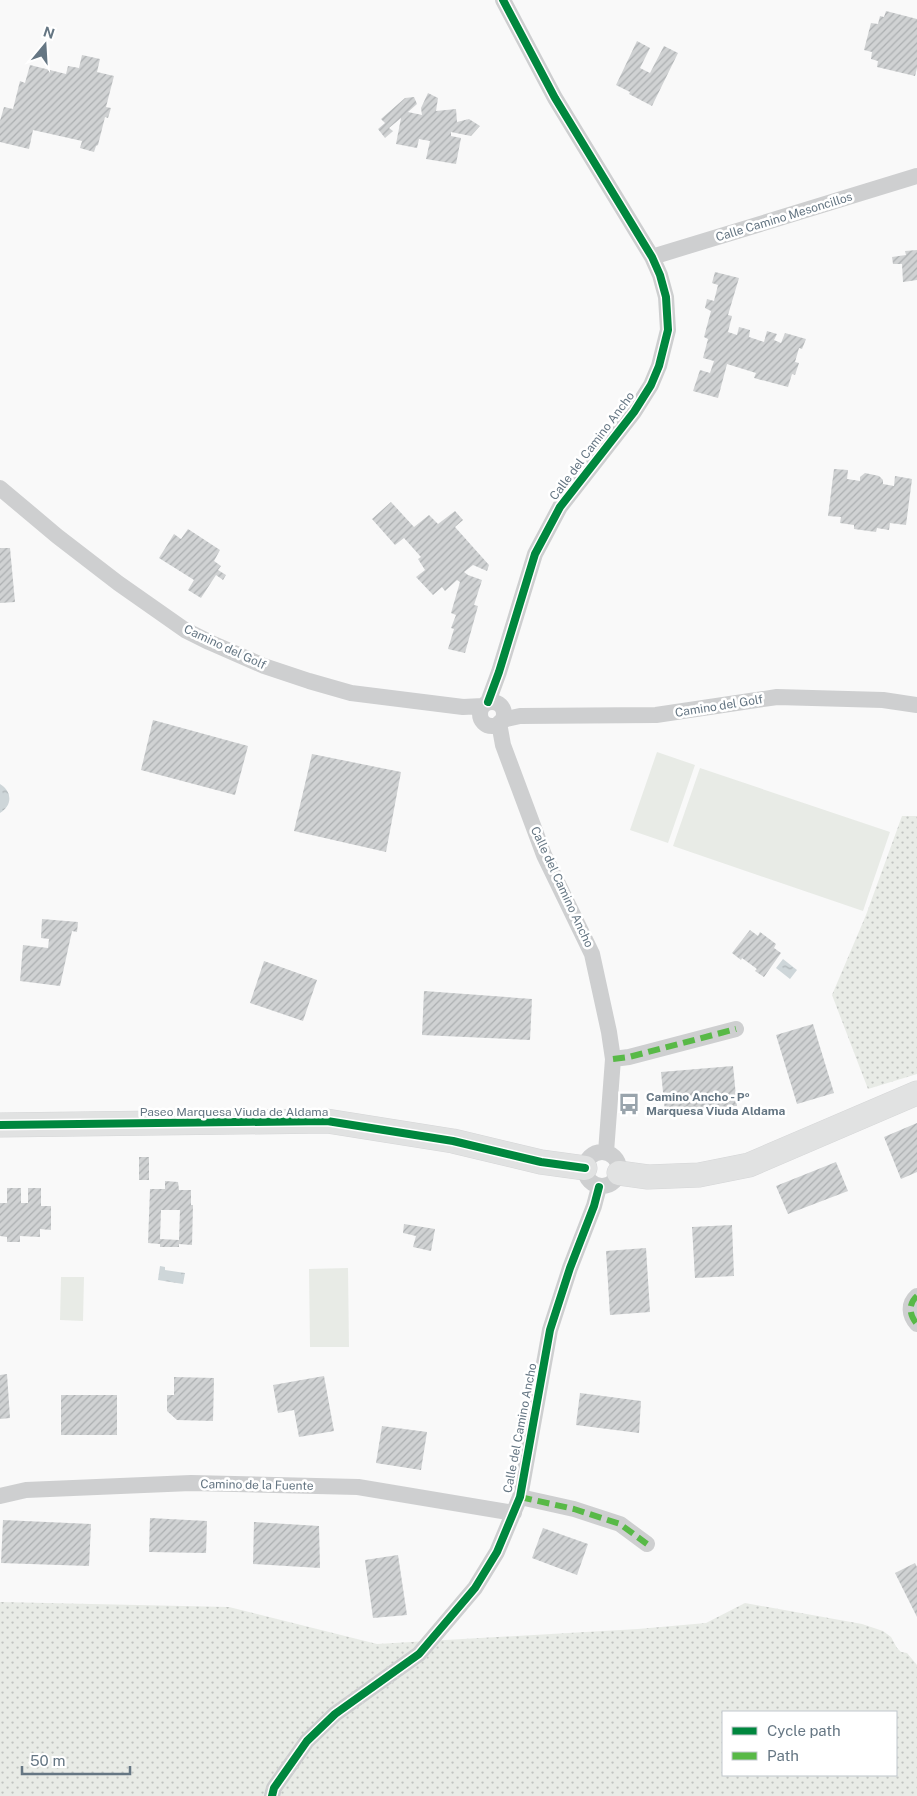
<svg xmlns="http://www.w3.org/2000/svg" width="917" height="1796" viewBox="0 0 917 1796" font-family="'Public Sans',sans-serif">
<style>
.grass{fill:url(#grass-dots);fill-rule:evenodd}
.pitch{fill:#e8ebe6}
.water{fill:url(#water-ripples)}
.building{fill:url(#building-hatch);fill-rule:evenodd}
.lines{fill:none;stroke-linecap:round;stroke-linejoin:round}
.secondary-casing{stroke:#d5d6d7;stroke-width:25}
.street{stroke:#cecfd0;stroke-width:16}
.secondary{stroke:#e1e2e2;stroke-width:24}
.quiet{stroke:#58b947;stroke-width:6;stroke-dasharray:12 6;stroke-linecap:butt}
.cycleway-casing{stroke:#fff;stroke-width:11}
.cycleway{stroke:#00873e;stroke-width:8}
.labels{text-anchor:middle;stroke-width:5;stroke-linejoin:round;paint-order:stroke}
.street-label{font-size:12px;fill:#657683;stroke:#fff}
.poi-label{font-size:12px;font-weight:bold;fill:#657683;stroke:#fff;text-anchor:start}
</style>
<defs>
<pattern id="grass-dots" width="8" height="8" patternUnits="userSpaceOnUse" patternTransform="scale(1.25)"><rect width="8" height="8" fill="#e8ebe6"/><path d="M2 2h.1M6 6h.1" fill="none" stroke="#c0c3c0" stroke-width="1.8" stroke-linecap="round"/></pattern>
<pattern id="water-ripples" width="26" height="14" patternUnits="userSpaceOnUse" patternTransform="scale(1.25)"><rect width="26" height="14" fill="#ced6d9"/><path d="M2 4q2-2 4 0t4 0M15 11q2-2 4 0t4 0" fill="none" stroke="#abb2b5"/></pattern>
<pattern id="building-hatch" width="6" height="6" patternUnits="userSpaceOnUse" patternTransform="scale(1.25)"><rect width="6" height="6" fill="#d0d2d3"/><path d="M-1 1l2-2M0 6l6-6M5 7l2-2" fill="none" stroke="#acafb1"/></pattern>
</defs>
<rect width="100%" height="100%" fill="#f9f9f9"/>
<!-- grass -->
<path class="grass" d="M902,816H917V1074L868,1089L832,995L866,915Z
M0,1602L229,1607L377,1644L638,1629L706,1623L745,1603L862,1624L883,1631L891,1637L897,1648L901,1652L907,1653L917,1665V1796H0ZM723,1712H896V1775H723Z"/>
<!-- pitch -->
<path class="pitch" d="M657,752L695,765L668,843L630,830Z
M700,768L890,832L863,911L673,846Z
M348,1268L349,1347H310L309,1269Z
M61,1277H84L83,1321L60,1320Z"/>
<!-- water -->
<path class="water" d="M0,784C12,791 13,805 0,813Z
M783,959L797,970L790,979L776,968Z
M160,1266L165,1267V1270L185,1273L183,1284L158,1280Z"/>
<!-- building -->
<path class="building" d="M886,11L917,19V68L915,76L877,67L878,61L871,59L872,52L864,50L871,23L878,24L880,16L884,17Z
M637,41L650,48L640,68L650,73L664,46L678,53L652,106L629,94L630,92L616,85Z
M82,55L100,59L97,72L114,76L106,107L111,108L108,118L105,117L98,145L96,146L94,152L80,148L82,141L33,130L29,149L0,142V121L4,107L13,109L20,81L25,83L30,65L66,74L68,66L79,68Z
M428,93L438,98L436,111L456,109L457,122L469,119L480,126L471,136L451,132V136L461,138L456,164L426,159L430,141L419,139L417,148L396,144L401,118L389,128L393,131L385,138L378,129L385,123L381,119L405,98L414,97L417,104L408,112L422,115L421,108Z
M917,250V280L903,282L902,264H893L892,257L906,255L905,251Z
M715,272L739,278L728,315L732,316L728,332L737,335L739,327L750,330L749,337L764,342L767,331L777,334L774,340L781,343L785,333L806,339L802,349L799,348L795,362L799,363L795,375L792,374L788,387L754,378L756,373L727,364L718,398L693,391L700,370L710,373L714,361L703,358L708,339L704,337L711,311L705,308L707,299L714,301L718,285L712,283Z
M834,469L848,470L847,479L860,481V477L865,473L879,476L883,480V484L894,486L895,476L912,479L906,525L890,523L889,530L877,528L876,532L854,529V525L840,523L841,517L828,516Z
M391,502L414,527L429,515L438,524L455,511L463,520L455,527L489,565L487,571L473,565L464,572L468,575L482,580L474,605L478,606L465,653L448,649L454,629L451,628L456,615L451,613L460,582L457,580L445,591L442,587L433,595L416,577L425,570L418,559L421,557L404,538L395,545L372,519Z
M188,529L220,550L214,561L221,566L218,570L226,575L223,580L216,575L201,598L188,590L194,580L159,558L174,534L181,539Z
M0,548H10L15,602L0,603Z
M153,720L248,746L235,795L141,770Z
M312,754L401,772L386,852L294,831Z
M42,919L78,922L77,932L72,931L60,986L20,981L23,945L48,948L49,939L41,938Z
M750,930L758,936L760,932L776,944L774,948L781,953L764,977L755,971L757,969L742,958L741,960L732,953Z
M264,961L317,980L303,1021L250,1003Z
M424,991L532,999L530,1040L422,1035Z
M813,1024L834,1093L797,1104L776,1035Z
M733,1066L737,1106L665,1112L661,1072Z
M917,1123V1172L901,1179L884,1137Z
M139,1157H149V1180H139Z
M836,1162L848,1191L788,1214L776,1186Z
M165,1181L178,1182L179,1190H191V1205H193L192,1245L179,1244V1247H160V1244L148,1243L150,1189H165ZM161,1210H180L179,1240L160,1239Z
M7,1188H21V1203H28V1188H41V1206H51V1230L40,1229V1237L20,1236V1242H7V1237L0,1236V1203H7Z
M404,1224L435,1229L431,1251L413,1247L416,1236L403,1233Z
M732,1225L734,1276L695,1278L692,1227Z
M646,1248L650,1312L610,1315L606,1251Z
M7,1374L10,1418L0,1419V1375Z
M324,1376L334,1431L299,1437L294,1410L278,1413L273,1385Z
M174,1377L214,1378L213,1421L177,1420L167,1411V1395H174Z
M580,1393L641,1401L639,1433L576,1425Z
M61,1395H117V1435H61Z
M382,1426L427,1432L421,1470L376,1463Z
M150,1518L207,1521L206,1553L149,1552Z
M3,1520L91,1524L89,1566L1,1563Z
M254,1522L319,1526L320,1568L253,1564Z
M543,1528L588,1544L577,1575L532,1558Z
M398,1555L407,1615L373,1618L365,1560Z
M915,1563L917,1567V1617L895,1573Z"/>
<g class="lines">
<!-- secondary casing -->
<g class="secondary-casing">
<path id="secondary" d="M0,1125L327,1121L453,1141L541,1162L585,1168
M619,1173L648,1177L699,1175L749,1165L917,1093"/>
</g>
<!-- street -->
<path class="street" d="M652,257L917,176
M0,488L57,536L118,583L185,630L209,642L264,666L309,681L351,693L463,707L483,706
M488,702L499,672L535,554L560,507L634,412L651,385L659,366L668,330L666,297L660,275L652,257L555,98L503,0
M480 714a12 12 0 1 1 24 0a12 12 0 1 1-24 0Z
M502,720L520,716L656,715L777,697L883,700L917,705
M499,723L503,745L544,855L592,954L609,1032L613,1059L606,1152
M613,1059L629,1057L736,1029
M585 1169a17 17 0 1 1 34 0a17 17 0 1 1-34 0Z
M917,1296C908,1304 909,1315 917,1324
M0,1496L26,1490L191,1483L358,1487L514,1513
M520,1497L574,1509L620,1524L647,1544
M272,1796L274,1788L307,1741L335,1714L419,1654L475,1588L497,1552L520,1497L550,1330L570,1268L594,1206L599,1187"/>
<!-- secondary -->
<use href="#secondary" class="secondary"/>
<!-- quiet -->
<path class="quiet" d="M613,1059L629,1057L736,1029
M917,1296C908,1304 909,1315 917,1324
M520,1497L574,1509L620,1524L647,1544"/>
<!-- cycleway casing -->
<g class="cycleway-casing">
<path id="cycleway" d="M488,702L499,672L535,554L560,507L634,412L651,385L659,366L668,330L666,297L660,275L652,257L555,98L503,0
M0,1125L327,1121L453,1141L541,1162L585,1168
M272,1796L274,1788L307,1741L335,1714L419,1654L475,1588L497,1552L520,1497L550,1330L570,1268L594,1206L599,1187"/>
</g>
<!-- cycleway -->
<use href="#cycleway" class="cycleway"/>
</g>
<!-- icons -->
<defs>
<g id="bus-bare" transform="scale(1.725)"><path d="M-5-6H5V4H4V6H2V4H-2V6H-4V4H-5ZM-3.5-4V0h7V-4ZM-3.5 1.2v1.5H-2V1.2ZM2 1.2v1.5H3.5V1.2Z" fill="#99a4ac" stroke="#fff" stroke-width="2.5" paint-order="stroke"/></g>
</defs>
<g fill-rule="evenodd">
<use href="#bus-bare" x="629" y="1104"/>
</g>
<g class="labels">
<!-- street labels -->
<g class="street-label">
<text transform="translate(784 217) rotate(-17)" y="4">Calle Camino Mesoncillos</text>
<text transform="translate(592 446) rotate(-53)" y="4">Calle del Camino Ancho</text>
<text transform="translate(225 647) rotate(25)" y="4">Camino del Golf</text>
<text transform="translate(719 706) rotate(-9)" y="4">Camino del Golf</text>
<text transform="translate(562 887) rotate(65)" y="4">Calle del Camino Ancho</text>
<text x="234" y="1116">Paseo Marquesa Viuda de Aldama</text>
<text transform="translate(520 1428) rotate(-79)" y="4">Calle del Camino Ancho</text>
<text transform="translate(257 1485) rotate(1)" y="4">Camino de la Fuente</text>
</g>
<!-- poi labels -->
<g class="poi-label">
<text x="646" y="1101">Camino Ancho - Pº<tspan x="646" dy="14">Marquesa Viuda Aldama</tspan></text>
</g>
</g>
<!-- legend -->
<rect x="722" y="1711" width="175" height="65" fill="#ffffff" stroke="#c1c8cd"/>
<rect x="732" y="1727" width="25" height="8" fill="#00873e" stroke="#c1c8cd"/>
<text x="767" y="1736" font-size="15" fill="#657683">Cycle path</text>
<rect x="732" y="1752" width="25" height="8" fill="#58b947" stroke="#c1c8cd"/>
<text x="767" y="1761" font-size="15" fill="#657683">Path</text>
<!-- north arrow -->
<g transform="translate(45 45) rotate(18)" stroke="#ffffff" stroke-width="4" paint-order="stroke">
<path d="M0-4L9 19L0 12L-9 19Z" fill="#657683"/>
<text y="-8" font-size="14" font-weight="bold" text-anchor="middle" fill="#657683">N</text>
</g>
<!-- scale -->
<path d="M22 1766v8h108v-8" fill="none" stroke="#657683" stroke-width="2.5"/>
<text x="30" y="1766" font-size="15" fill="#657683" stroke="#ffffff" stroke-width="4" paint-order="stroke">50 m</text>
</svg>
